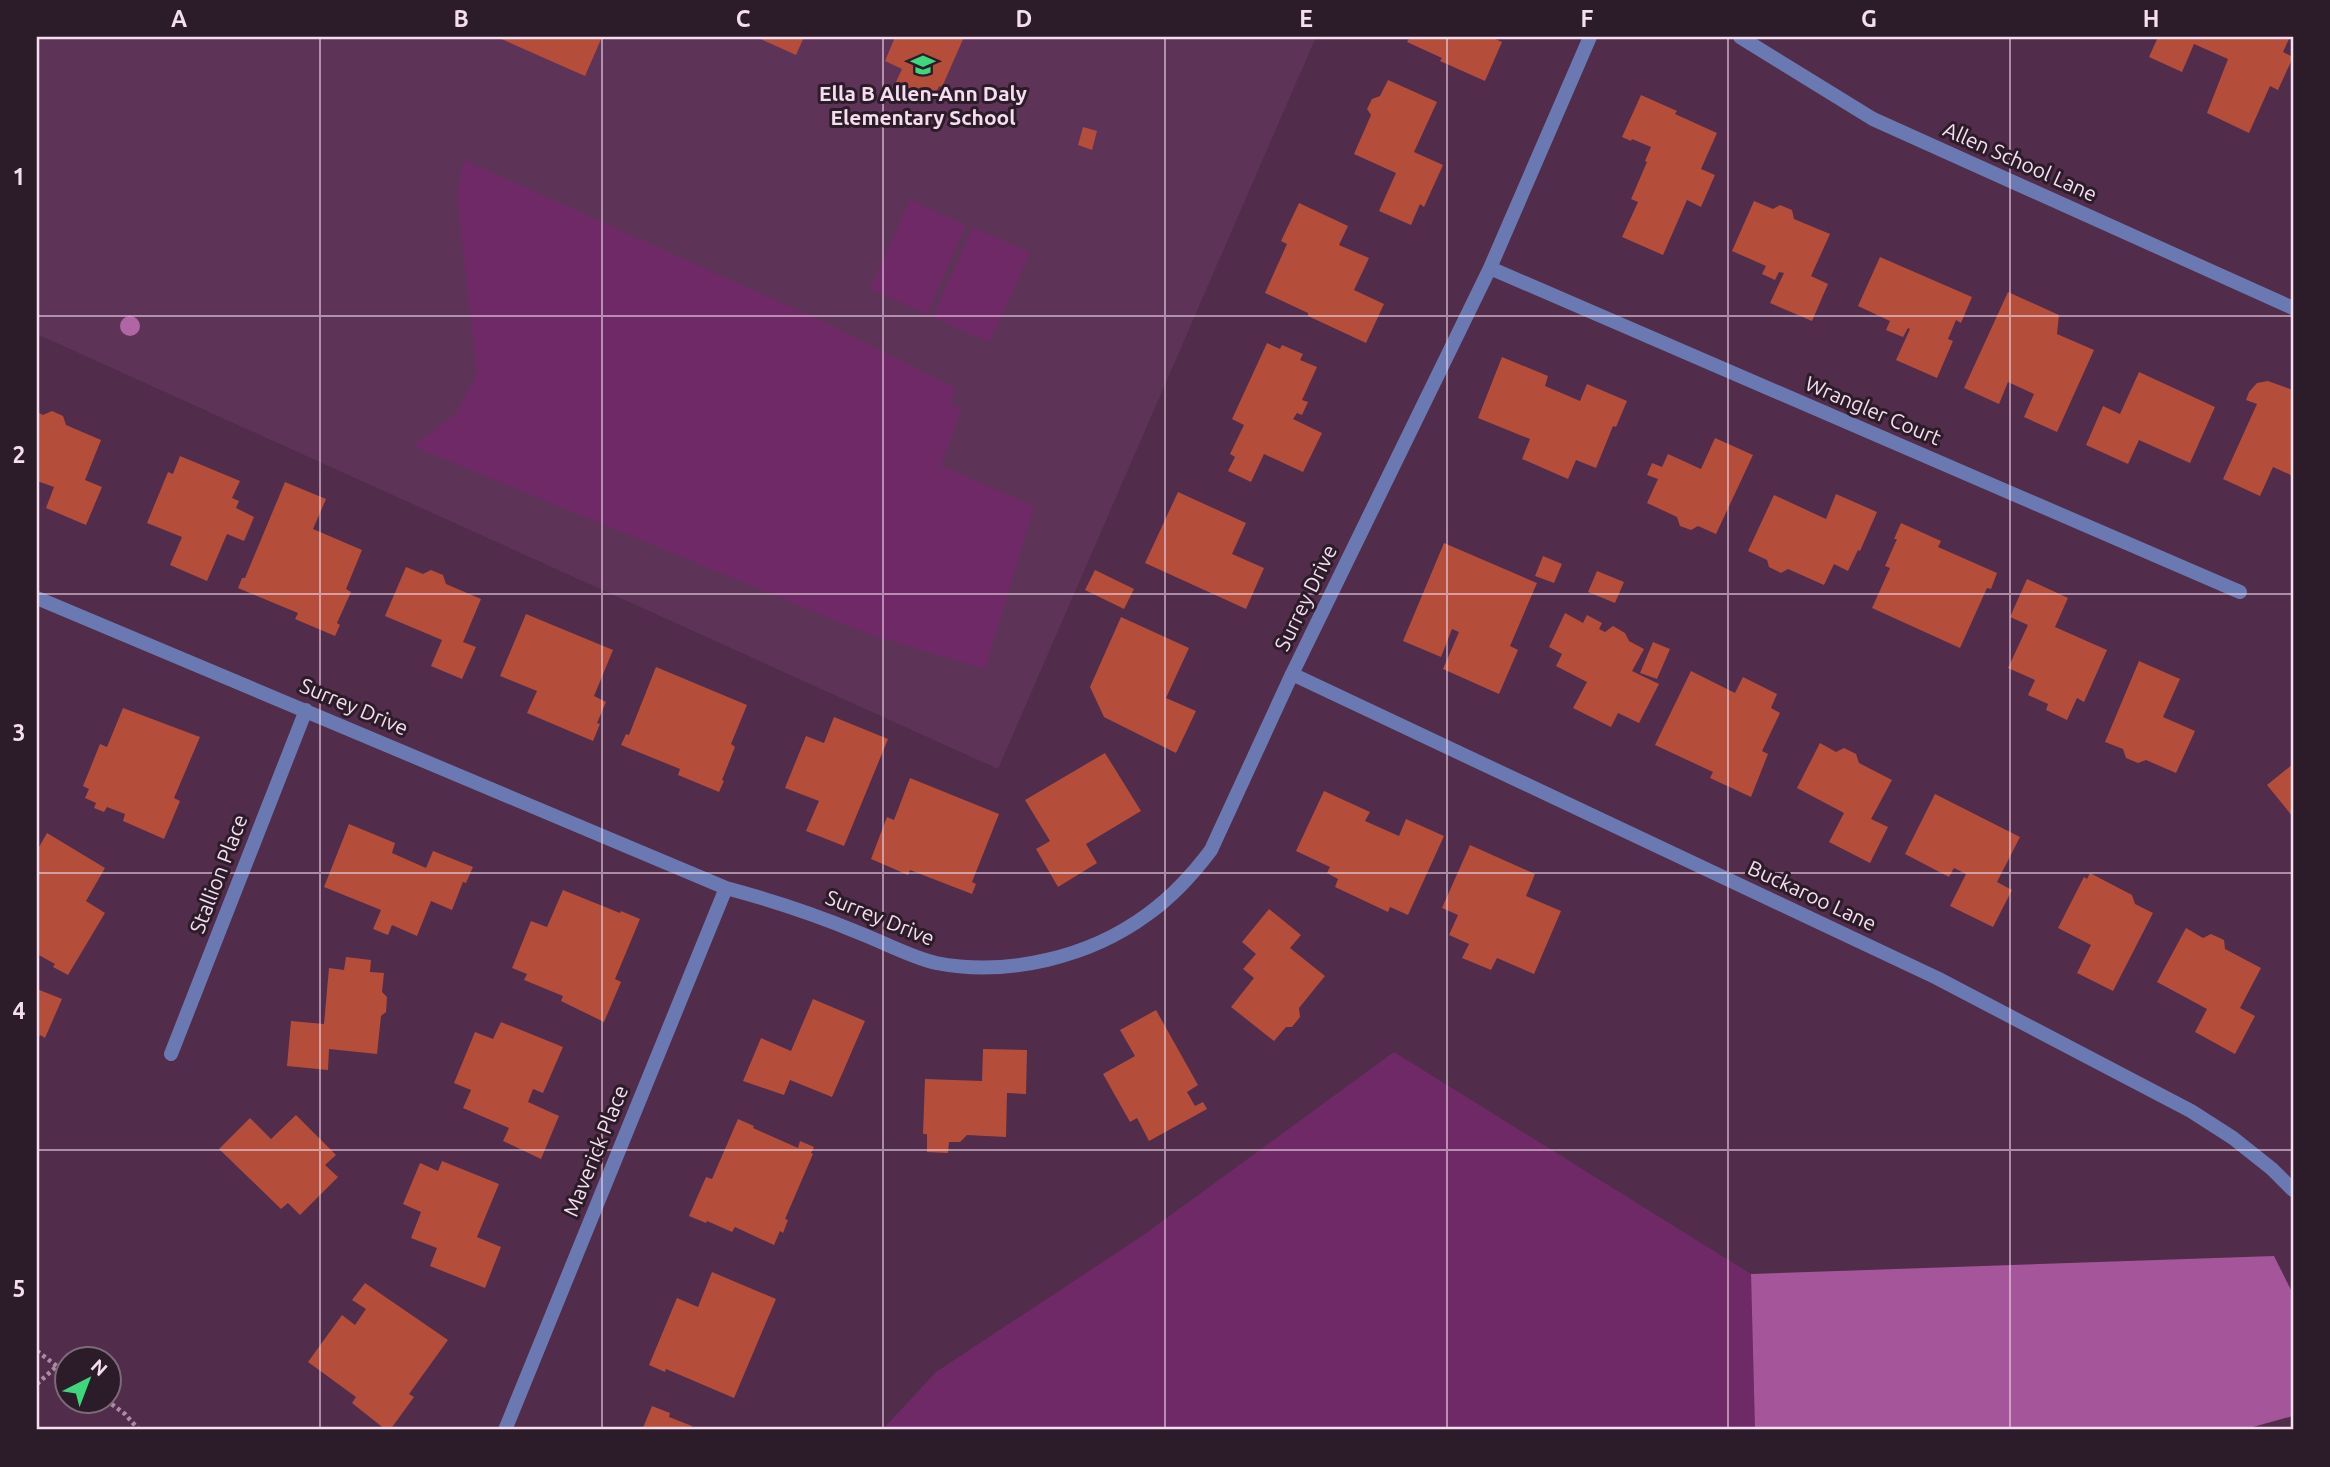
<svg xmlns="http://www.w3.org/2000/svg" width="2330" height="1467" viewBox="0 0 2330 1467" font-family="Ubuntu,sans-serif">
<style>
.built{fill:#5e3358}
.green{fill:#702967}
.forest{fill:#a5559a}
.building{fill:#b44e3a}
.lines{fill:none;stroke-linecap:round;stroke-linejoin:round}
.path{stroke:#aa8da5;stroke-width:4.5;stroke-dasharray:3.5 3.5;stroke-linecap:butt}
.street{stroke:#6a79b1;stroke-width:14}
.tree{fill:#b065a4}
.grid{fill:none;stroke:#f5def0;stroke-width:2;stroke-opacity:0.55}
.labels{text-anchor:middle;stroke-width:6;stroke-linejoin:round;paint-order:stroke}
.poi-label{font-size:21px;font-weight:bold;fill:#f5def0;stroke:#2c1c29}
.street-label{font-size:21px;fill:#f5def0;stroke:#2c1c29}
.neatline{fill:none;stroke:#f5def0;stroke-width:2.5}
.grid-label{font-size:23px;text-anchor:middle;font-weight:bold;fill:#f5def0}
</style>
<rect width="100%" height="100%" fill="#512c4b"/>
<!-- built -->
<path class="built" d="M37,37H1316L998,769L37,334Z"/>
<!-- green -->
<path class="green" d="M464,160L826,323L955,388L951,404L961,409L941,466L1034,506L985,669L869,634L413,446L456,414L477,374L457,196Z
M910,200L966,225L927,314L870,289Z
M973,227L1030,253L989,342L933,317Z
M1394,1052L1751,1274L1755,1430H882L936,1372L1142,1236Z"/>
<!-- forest -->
<path class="forest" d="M2274,1256L2293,1294V1416L2242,1430H1755L1751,1274Z"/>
<!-- building -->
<path class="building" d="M497,37H602L585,76Z
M756,37H804L796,55Z
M895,37H964L942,87L939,86L933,99L896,82L902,69L885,61Z
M1410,37H1491L1502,42L1485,81L1440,61L1442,58L1407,42Z
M2158,37H2290L2283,52L2293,57L2278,90L2270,86L2249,133L2207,113L2228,59L2194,44L2182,72L2149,57Z
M1388,80L1437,102L1414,152L1443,165L1424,207L1420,204L1411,225L1379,211L1396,173L1354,154L1371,115L1367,109L1372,99L1380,96Z
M1641,95L1677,111L1675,114L1717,133L1701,169L1715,175L1701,207L1687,200L1663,255L1622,237L1638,202L1631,199L1647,162L1645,161L1651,147L1632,139L1631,141L1622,137Z
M1083,127L1097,131L1092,150L1078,145Z
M1754,201L1773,209L1780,205L1792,210L1794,219L1830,234L1811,276L1828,284L1812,321L1770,303L1784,273L1779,272L1775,280L1762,274L1766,266L1732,251Z
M1299,203L1348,226L1339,245L1369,258L1354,290L1384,304L1366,343L1308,316V313L1265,293L1287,244L1281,241Z
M1880,257L1972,297L1961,323L1956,320L1948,339L1953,341L1937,378L1896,360L1910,329L1908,328L1903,337L1886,330L1890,321L1858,306Z
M2008,292L2059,315L2057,334L2094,350L2057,432L2024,417L2034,394L2008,382L1999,404L1964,388Z
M1267,343L1280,349L1282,345L1303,354L1300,360L1317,367L1302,400L1308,402L1302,415L1297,413L1293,419L1322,433L1303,472L1264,454L1251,482L1228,471L1235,457L1230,454L1244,425L1232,419Z
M1502,357L1548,376L1545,386L1580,401L1587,384L1627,401L1616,427L1613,426L1596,468L1576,460L1568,479L1522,459L1530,439L1478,418Z
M2139,372L2215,407L2190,463L2139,440L2128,464L2086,445L2103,406L2120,414Z
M2268,381L2293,390V476L2273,467L2260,496L2223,479L2257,404L2246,400L2249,392L2257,383Z
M52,411L63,416L66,425L101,440L85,480L102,487L86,525L46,508L54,487L37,481V412L43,415Z
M1715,438L1753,455L1716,534L1698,526L1691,530L1680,526L1677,517L1647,503L1658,479L1647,475L1652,463L1662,467L1668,454L1701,469Z
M180,456L240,481L232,498L239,501L236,508L254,517L244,541L227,534L207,581L170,565L182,537L147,523L168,472L173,474Z
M285,482L326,499L313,529L362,550L346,589L351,592L337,623L340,625L335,636L295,619L298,613L238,588L242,578H245Z
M1178,492L1246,523L1232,554L1264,568L1246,609L1145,563Z
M1836,494L1877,512L1860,551L1858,550L1848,571L1834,564L1824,585L1788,569L1781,573L1769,567L1767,560L1748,551L1774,495L1826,519Z
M1901,523L1941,541L1938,547L1997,573L1991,589L1987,588L1960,648L1872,608L1890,568L1885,566L1897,539H1894Z
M1444,543L1537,583L1510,646L1518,650L1499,694L1443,669L1459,632L1452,629L1441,657L1403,641Z
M1543,556L1562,564L1554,583L1535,576Z
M406,567L423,574L431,570L443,575L446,584L481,599L463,642L476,647L462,679L431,666L442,640L385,616Z
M1095,570L1134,589L1124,609L1085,590Z
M1597,571L1624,582L1615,603L1588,592Z
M2027,579L2068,598L2055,627L2107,650L2084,702L2077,698L2067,720L2046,710L2048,704L2028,695L2035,680L2008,668L2028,625L2010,617Z
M1565,613L1583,623L1587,615L1602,623L1599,629L1605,632L1613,626L1625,633L1629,641L1644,649L1632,671L1659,684L1639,723L1618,713L1611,727L1573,708L1587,682L1556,666L1562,654L1549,647Z
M526,614L613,650L594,696L606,702L597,723L600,724L593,741L527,713L537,691L500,676Z
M1121,617L1189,648L1166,698L1196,711L1176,753L1104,717L1090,687Z
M1653,642L1670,649L1657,679L1640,673Z
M2139,661L2180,679L2163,717L2195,731L2176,773L2146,760L2138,763L2126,758L2123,749L2105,742Z
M656,667L747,705L731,744L735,747L722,780L724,781L719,792L678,775L680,769L621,745L626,734L629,735Z
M1691,671L1735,693L1743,677L1777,694L1771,708L1780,713L1762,751L1768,754L1751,797L1710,778L1713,772L1655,745Z
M123,708L200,737L174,798L180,801L164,839L123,821L125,814L107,807L104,812L94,808L96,803L85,798L89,789L83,786L100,744L107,747Z
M834,717L888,739L844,846L806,831L819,801L785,788L806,736L824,743Z
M1820,743L1836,752L1844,748L1856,754L1859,763L1892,780L1871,819L1888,827L1870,863L1829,842L1844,813L1797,788Z
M1105,753L1141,811L1086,844L1097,863L1058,887L1036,849L1050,841L1025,800Z
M2293,764V817L2267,785Z
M910,778L999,814L972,882L976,884L972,894L910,870L908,875L871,859L887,817L894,820Z
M1324,791L1370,812L1365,821L1399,836L1406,819L1444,836L1408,915L1390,907L1388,912L1335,887L1338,879L1327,873L1330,867L1296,851Z
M1935,794L2020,837L1997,882L2012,890L1993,927L1950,906L1966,874L1954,868L1949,877L1905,854Z
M349,824L395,843L392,853L426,868L433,851L473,867L466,883L463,882L452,910L431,901L417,936L392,925L388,935L373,929L381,910L324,887Z
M47,833L105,868L86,901L105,913L68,975L53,967L55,964L37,954V846L39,847Z
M1470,845L1535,874L1526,896L1561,911L1534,974L1497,958L1491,970L1462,958L1469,944L1449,935L1458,915L1442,908Z
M2090,873L2132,895L2135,904L2153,913L2113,991L2077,973L2091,945L2058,928L2084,877L2087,879Z
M563,890L620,913L621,911L640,919L615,979L621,982L604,1022L561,1001L563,996L524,980L527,974L512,968L531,921L547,927Z
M1269,909L1301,935L1290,948L1325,976L1299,1008L1300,1017L1292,1027H1286L1274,1041L1231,1007L1254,978L1243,969L1256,954L1242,942Z
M2186,928L2203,938L2211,934L2224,940L2225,949L2261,968L2240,1008L2255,1016L2235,1054L2195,1032L2207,1009L2157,982Z
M346,957L371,960L370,972L384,973L382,992L387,997L386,1012L381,1016L377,1054L329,1049L328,1070L287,1066L291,1021L324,1024L329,968L344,970Z
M37,989L62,999L45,1038L40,1035L37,1043Z
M813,999L865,1021L832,1097L790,1080L784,1095L743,1081L761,1038L791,1051Z
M1156,1010L1198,1085L1187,1092L1195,1106L1203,1102L1207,1109L1149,1141L1137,1118L1130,1122L1103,1074L1135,1056L1120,1030Z
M501,1022L563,1047L543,1093L533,1089L528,1102L559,1116L541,1159L503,1141L509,1128L463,1108L471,1090L454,1083L475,1032L493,1039Z
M983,1049L1027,1050L1026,1094L1007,1093L1006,1137L967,1135L960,1142H949L948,1153L927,1152V1134H923L925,1079L982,1081Z
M296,1115L336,1155L325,1165L338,1177L300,1215L288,1203L281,1209L219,1149L250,1118L271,1139Z
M738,1119L754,1126L753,1128L798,1148L800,1141L814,1147L811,1153L813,1154L785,1219L788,1220L783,1233L780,1231L774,1245L735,1227L732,1232L707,1221L706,1223L689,1216L706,1177L712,1179Z
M442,1161L499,1184L477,1237L501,1247L485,1288L430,1266L437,1248L411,1238L421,1212L403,1204L420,1163L438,1171Z
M712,1272L776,1299L734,1398L666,1369L665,1372L649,1365L677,1298L698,1307Z
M365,1283L448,1340L409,1394L414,1397L390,1430H386L352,1403L356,1397L308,1362L342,1315L355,1325L366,1309L352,1300Z
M652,1406L670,1413L669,1417L692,1426L690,1430H642Z"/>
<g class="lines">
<!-- path -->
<path class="path" d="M37,1351L66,1373
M37,1384L57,1366
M106,1400L125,1414L139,1430"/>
<!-- street -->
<path class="street" d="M1740,37L1873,119L2293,308
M1490,268L2240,592
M37,598L726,888C771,900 814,914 857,932C881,941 912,958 936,963C1008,977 1090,957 1148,914C1173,896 1193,874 1211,850L1292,674L1490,268L1590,37
M1292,674L1937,978L2191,1111L2233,1138L2272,1169L2293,1190
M171,1054L306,710
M505,1430L726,888"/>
</g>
<!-- trees -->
<circle class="tree" cx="130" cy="326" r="10"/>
<!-- grid -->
<path class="grid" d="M320,37V1430M602,37V1430M883,37V1430M1165,37V1430M1447,37V1430M1728,37V1430M2010,37V1430M37,316H2293M37,594H2293M37,873H2293M37,1150H2293"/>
<!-- icons -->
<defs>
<g id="school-bare" transform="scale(1.89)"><path d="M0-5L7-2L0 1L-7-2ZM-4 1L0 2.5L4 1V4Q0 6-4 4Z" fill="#3fd77d" stroke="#2c1c29" stroke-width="2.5" paint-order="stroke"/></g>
</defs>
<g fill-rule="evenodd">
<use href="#school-bare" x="923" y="65"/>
</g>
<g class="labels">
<!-- poi labels -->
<g class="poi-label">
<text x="923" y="101">Ella B Allen-Ann Daly<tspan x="923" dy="24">Elementary School</tspan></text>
</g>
<!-- street labels -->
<g class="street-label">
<text transform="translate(2020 162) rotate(24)" y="7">Allen School Lane</text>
<text transform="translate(1873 411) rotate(23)" y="7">Wrangler Court</text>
<text transform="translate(1306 598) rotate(-64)" y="7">Surrey Drive</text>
<text transform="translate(354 707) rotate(23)" y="7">Surrey Drive</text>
<text transform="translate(219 874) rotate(-69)" y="7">Stallion Place</text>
<text transform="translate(1812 896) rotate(25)" y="7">Buckaroo Lane</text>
<text transform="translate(880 918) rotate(22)" y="7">Surrey Drive</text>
<text transform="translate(596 1151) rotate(-68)" y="7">Maverick Place</text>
</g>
</g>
<!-- border -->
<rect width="2330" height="1467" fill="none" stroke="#2c1c29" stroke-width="77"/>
<!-- north arrow -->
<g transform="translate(88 1380) rotate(42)"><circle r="33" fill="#2c1c29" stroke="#7c6a79" stroke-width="2"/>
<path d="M0-5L12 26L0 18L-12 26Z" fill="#3fd77d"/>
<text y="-10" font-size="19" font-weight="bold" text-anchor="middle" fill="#f5def0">N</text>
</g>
<rect x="38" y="38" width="2254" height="1390" class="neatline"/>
<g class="grid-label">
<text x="179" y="27">A</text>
<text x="461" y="27">B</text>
<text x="743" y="27">C</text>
<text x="1024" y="27">D</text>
<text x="1306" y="27">E</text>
<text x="1587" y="27">F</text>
<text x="1869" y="27">G</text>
<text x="2151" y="27">H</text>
<text x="19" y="185">1</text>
<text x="19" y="463">2</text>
<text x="19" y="741">3</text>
<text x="19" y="1019">4</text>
<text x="19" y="1297">5</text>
</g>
</svg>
